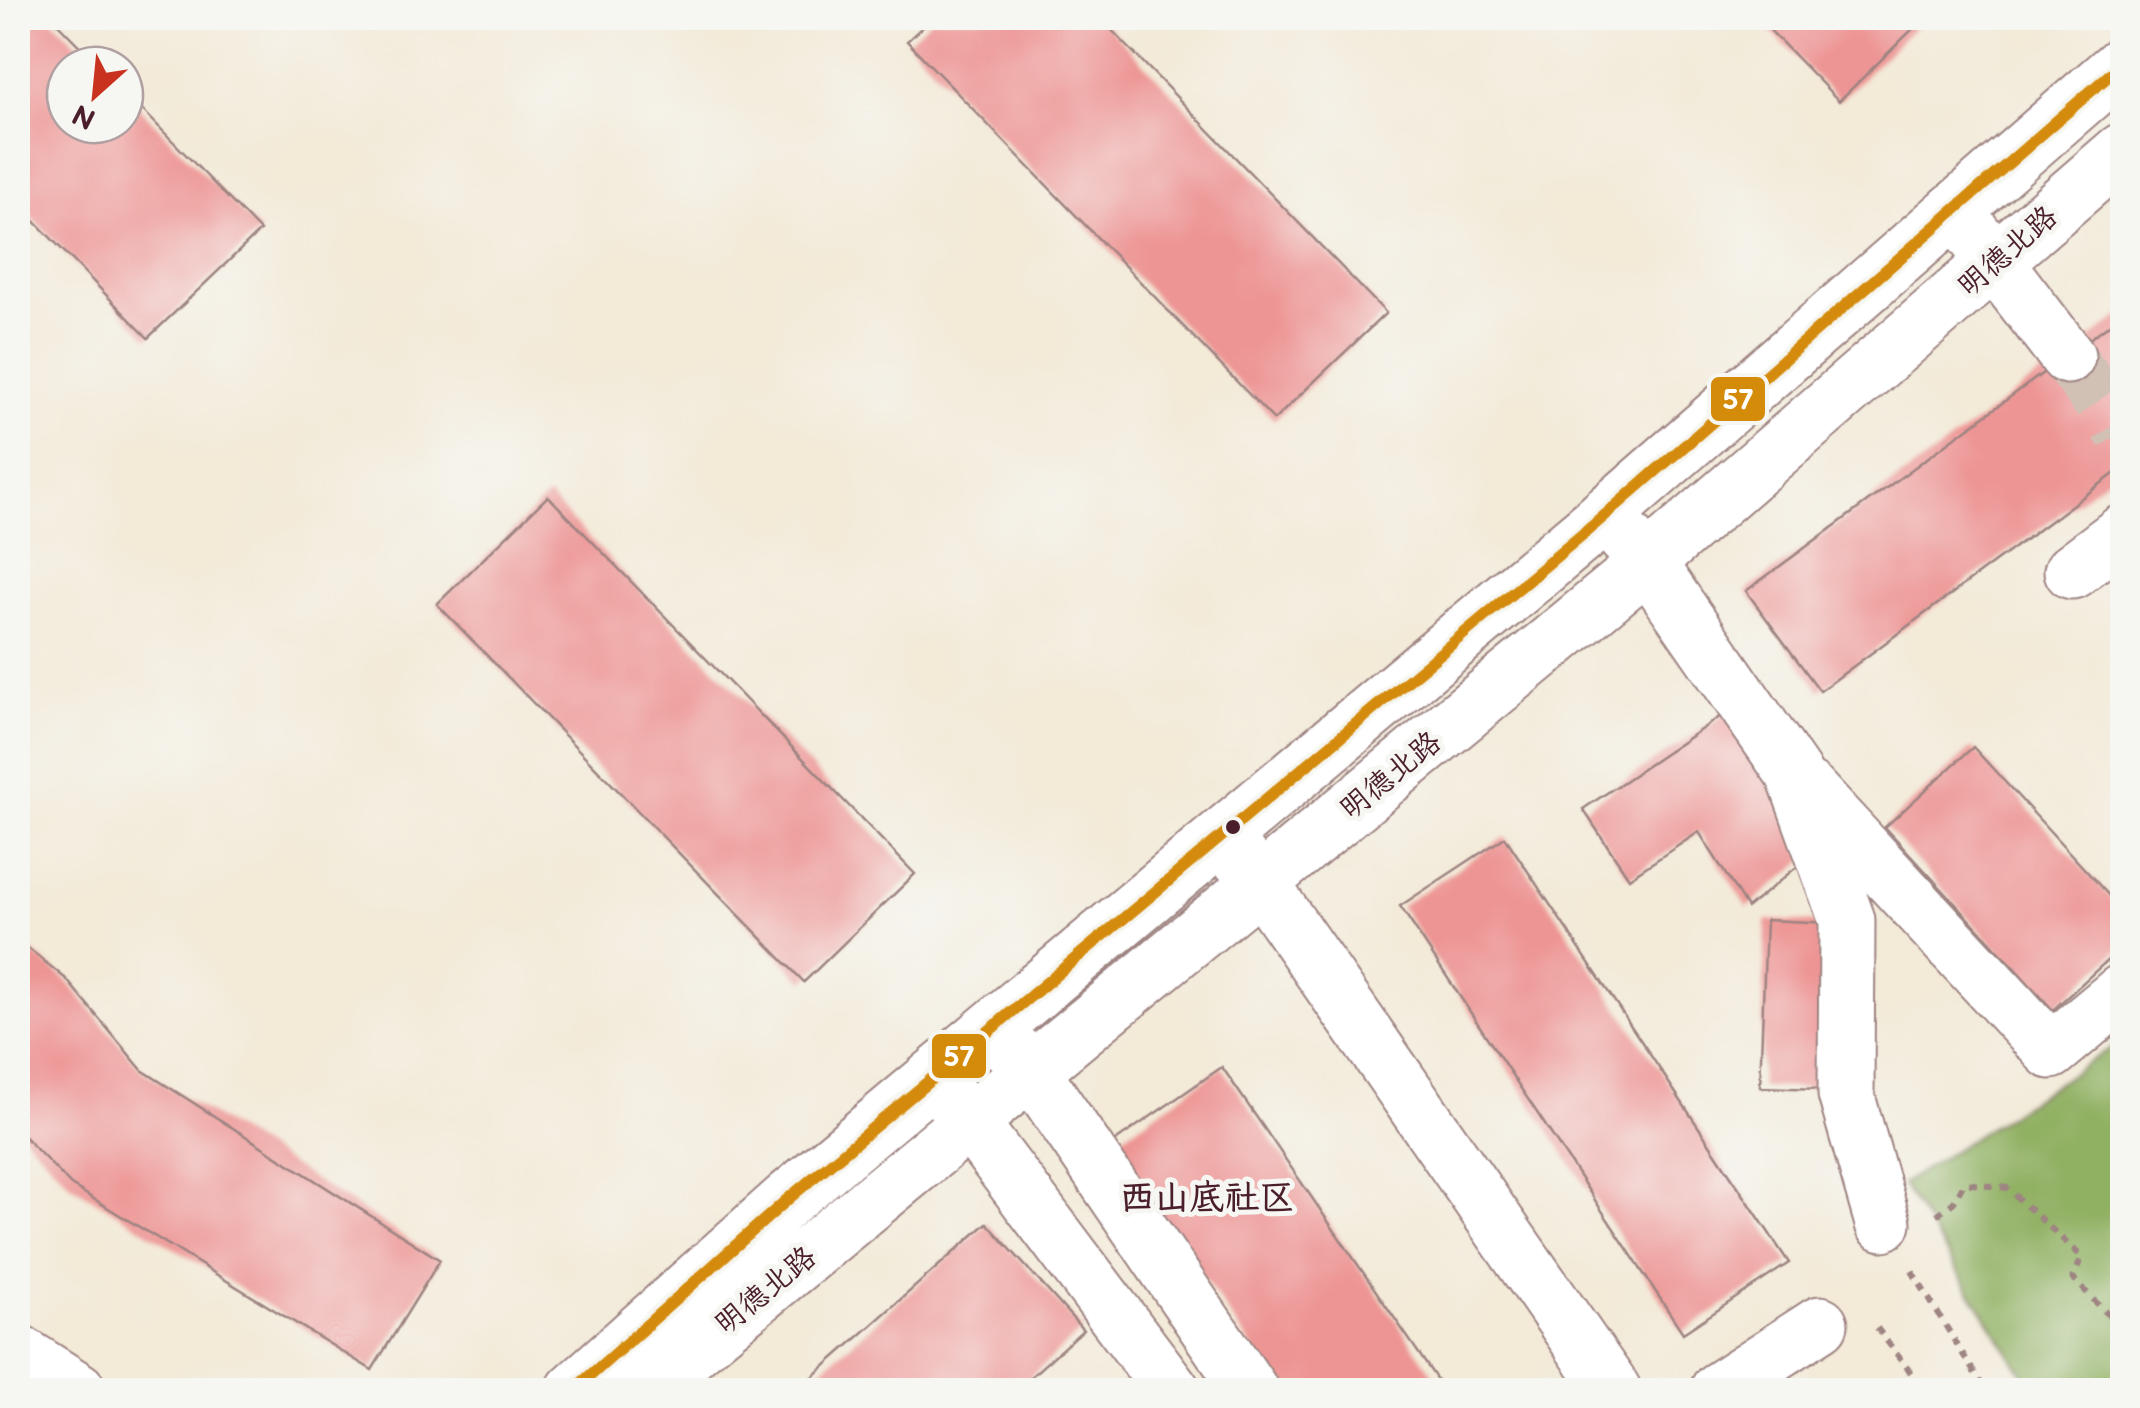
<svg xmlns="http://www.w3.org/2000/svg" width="2140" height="1408" viewBox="0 0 2140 1408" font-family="'Balsamiq Sans','LXGW WenKai TC',sans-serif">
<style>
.forest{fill:#90b062;stroke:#6d6846;stroke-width:2.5}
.building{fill:#ed9594}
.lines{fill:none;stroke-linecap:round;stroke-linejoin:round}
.minor-tunnel{stroke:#d1c1b5;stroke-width:55;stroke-dasharray:55 28;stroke-linecap:butt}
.minor-casing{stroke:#9e8482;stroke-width:59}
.major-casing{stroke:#9e8482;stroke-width:59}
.path{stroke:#9e8482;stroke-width:6;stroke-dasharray:8 8;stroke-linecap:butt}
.minor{stroke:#fff;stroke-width:55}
.major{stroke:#fff;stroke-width:55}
.bus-1-casing{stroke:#f6f6f2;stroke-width:20}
.bus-1{stroke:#d48b09;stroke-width:12}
.bus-dot{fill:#4a1f2b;stroke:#f6f6f2;stroke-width:4}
.labels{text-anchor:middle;stroke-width:10;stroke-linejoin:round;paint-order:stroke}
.street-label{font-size:30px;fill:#4a1f2b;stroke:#f6f6f2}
.quarter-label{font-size:35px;font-weight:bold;fill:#4a1f2b;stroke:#f6f6f2}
.line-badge{stroke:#f6f6f2;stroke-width:4}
.badge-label{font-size:28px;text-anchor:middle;font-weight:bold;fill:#fff}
</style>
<rect width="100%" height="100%" fill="#f6f6f2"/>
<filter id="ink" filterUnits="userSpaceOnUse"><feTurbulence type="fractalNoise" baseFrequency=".01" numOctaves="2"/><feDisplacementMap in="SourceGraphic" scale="20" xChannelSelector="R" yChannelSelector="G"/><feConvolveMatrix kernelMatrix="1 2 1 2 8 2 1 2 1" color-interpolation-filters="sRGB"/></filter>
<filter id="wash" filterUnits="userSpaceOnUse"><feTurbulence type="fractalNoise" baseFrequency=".0048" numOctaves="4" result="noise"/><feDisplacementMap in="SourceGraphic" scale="40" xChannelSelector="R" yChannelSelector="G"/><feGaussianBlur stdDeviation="2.25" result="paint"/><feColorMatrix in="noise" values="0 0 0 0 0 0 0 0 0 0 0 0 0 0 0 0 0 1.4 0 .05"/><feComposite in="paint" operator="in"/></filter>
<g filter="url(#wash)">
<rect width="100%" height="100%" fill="#f3ead8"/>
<!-- forest -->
<path class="forest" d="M2122,1041V1390H2033L1902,1184Z"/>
<g id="blocks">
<!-- building -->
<path class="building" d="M18,18H52L98,65H65V125H125V92L260,231L148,338L18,204Z
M932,18H1100L1386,313L1274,420L907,41Z
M1758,18H1924L1839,101Z
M2122,315V468L1820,691L1746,591Z
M548,496L915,874L804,982L437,604Z
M1730,710L1778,776L1805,860L1747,908L1699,832L1629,878L1583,809Z
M1973,747L2122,910V947L2053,1010L1885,827Z
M1505,837L1789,1263L1683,1333L1400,906Z
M1766,920L1829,923L1822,1089L1760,1087Z
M18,940L66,979L142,1070L440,1260L372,1370L71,1185L18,1130Z
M1222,1067L1444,1390H1281L1111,1144Z
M987,1223L1083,1330L1016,1390H798Z"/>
</g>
</g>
<g filter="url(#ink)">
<use href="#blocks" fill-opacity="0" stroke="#9e8482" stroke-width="2.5"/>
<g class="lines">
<!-- minor-tunnel -->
<path class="minor-tunnel" d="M2067,356L2122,431"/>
<!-- minor casing -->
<g class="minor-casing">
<path id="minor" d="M1955,210L2067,356
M1605,515L1647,562L1794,774L1847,920L1846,1094L1883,1223
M2072,571L2122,533
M1809,790L2051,1051L2122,992
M1221,837L1260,882L1613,1390
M1001,1038L1031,1070L1250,1390
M934,1077L970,1122L1172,1390
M1718,1390L1820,1324"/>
</g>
<!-- major casing -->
<g class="major-casing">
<path id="major" d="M18,1352L78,1390
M574,1390L788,1199L1595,524L2122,64
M649,1390L696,1347L1626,581L2122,151"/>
</g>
<!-- path -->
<path class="path" d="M1937,1215L1954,1202L1964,1183L2007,1188L2082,1257L2073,1278L2112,1319L2122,1323
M1912,1271L1985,1390
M1877,1328L1924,1390"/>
<!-- minor -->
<use href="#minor" class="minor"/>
<!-- major -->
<use href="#major" class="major"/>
<!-- bus-1 casing -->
<g class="bus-1-casing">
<path id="bus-1" d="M574,1390L788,1199L1595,524L2122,64"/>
</g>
<!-- bus-1 -->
<use href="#bus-1" class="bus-1"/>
</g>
</g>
<!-- markers -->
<circle class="bus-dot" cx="1233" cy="827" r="9"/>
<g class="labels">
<!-- street labels -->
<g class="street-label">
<text transform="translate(2007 251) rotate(-41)" y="10">明德北路</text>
<text transform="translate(1390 775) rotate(-39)" y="10">明德北路</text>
<text transform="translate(765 1290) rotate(-39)" y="10">明德北路</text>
</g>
<!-- quarter labels -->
<g class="quarter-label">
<text x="1207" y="1209">西山底社区</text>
</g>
</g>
<g class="line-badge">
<rect x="1709" y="375" width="58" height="48" rx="10" fill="#d48b09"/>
<rect x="930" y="1032" width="58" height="48" rx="10" fill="#d48b09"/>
</g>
<g class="badge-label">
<text x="1738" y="409">57</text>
<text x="959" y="1066">57</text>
</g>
<!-- margin -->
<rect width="2140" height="1408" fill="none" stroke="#f6f6f2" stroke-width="60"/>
<!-- north arrow -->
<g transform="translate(95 95) rotate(207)"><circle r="48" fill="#f6f6f2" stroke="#b1a0a2" stroke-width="2.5"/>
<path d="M0-8L18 38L0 25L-18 38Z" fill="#c8321e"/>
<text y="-15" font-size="28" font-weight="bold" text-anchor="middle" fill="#4a1f2b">N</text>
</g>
</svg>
